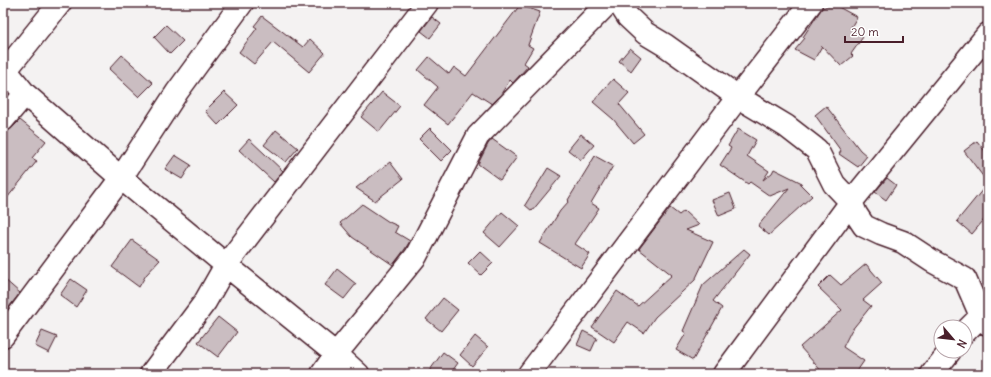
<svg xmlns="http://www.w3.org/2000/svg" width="991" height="377" viewBox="0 0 991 377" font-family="Delius,sans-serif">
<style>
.building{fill:#cabdc1;stroke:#4a1f2b}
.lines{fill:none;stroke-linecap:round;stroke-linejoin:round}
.street-casing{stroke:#4a1f2b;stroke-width:25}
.street{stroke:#fff;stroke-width:22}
</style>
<rect width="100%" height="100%" fill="#f4f2f2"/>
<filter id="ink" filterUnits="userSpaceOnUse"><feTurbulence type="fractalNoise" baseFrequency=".025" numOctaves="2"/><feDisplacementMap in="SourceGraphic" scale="8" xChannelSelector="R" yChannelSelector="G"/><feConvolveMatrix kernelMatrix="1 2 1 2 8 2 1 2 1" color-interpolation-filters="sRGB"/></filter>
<g filter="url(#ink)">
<!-- building -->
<path class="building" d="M833,4L857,17L850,29L863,37L851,54L853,56L841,66L822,46L814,60L795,50L805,38L803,37L822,8Z
M520,5L540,12L528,45L533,48L524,63L528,66L513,83L510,80L499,97L492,104L473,92L448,124L424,105L438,87L418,70L429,57L449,74L454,67L466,76Z
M262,16L303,47L310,39L325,53L309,72L273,42L254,64L239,52L257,28L254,26Z
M432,17L441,24L430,38L421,31Z
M166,25L183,41L170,54L154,37Z
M630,48L641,57L631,71L619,61Z
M122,55L153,83L139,97L109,69Z
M613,79L629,93L619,104L644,134L633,143L613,119L593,102Z
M224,92L238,105L218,125L205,111Z
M382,92L400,106L379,132L361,117Z
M826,106L860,150L867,156L858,167L839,154L841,151L815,115Z
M20,120L46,141L32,158L37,161L3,203V133L12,128Z
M430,128L452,150L441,161L419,139Z
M738,129L756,140L747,156L769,171L763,180L772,173L774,169L802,183L800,184L812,196L769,235L758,226L789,188L770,196L750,182L748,184L720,165L731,148L728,146Z
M276,130L298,148L286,162L264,145Z
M581,134L594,145L581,160L568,150Z
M249,139L283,171L274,182L239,150Z
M492,139L517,157L500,180L478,164L488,144Z
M977,141L988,155V215L972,234L957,221L988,183L964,151Z
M175,155L191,165L182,179L165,169Z
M595,156L613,166L591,203L599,208L575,244L590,254L581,268L540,243L560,211L569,201L568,200Z
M390,162L403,179L375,201L356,188Z
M548,168L561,176L532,211L525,205Z
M887,178L896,185L886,200L875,192Z
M730,193L736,209L719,216L712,200Z
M362,204L389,222L398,226L395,232L410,241L405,249L393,265L352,237L340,223Z
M670,208L679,215L684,211L699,225L686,230L713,242L695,280L655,317L644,333L628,322L614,342L592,327L617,291L638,306L672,275L639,249Z
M502,212L519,226L500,247L484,233Z
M132,240L160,260L146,275L139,287L112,267Z
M744,249L750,254L713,301L722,308L693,360L676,350L686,333L683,331L703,285Z
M480,251L493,263L481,275L468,263Z
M866,264L882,283L863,300L871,306L851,331L843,347L864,361L855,374H824L800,347L842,310L818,287L830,275L841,285Z
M337,269L356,284L344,299L325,285Z
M3,278L20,293L9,307L3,302Z
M71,279L87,290L76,307L60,295Z
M443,298L458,310L441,331L426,319Z
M218,317L237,332L218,357L198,342Z
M42,331L57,337L49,353L35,346Z
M583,331L597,338L591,351L577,345Z
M475,336L488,347L472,366L460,355Z
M443,352L458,363L450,374H427Z"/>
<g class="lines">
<!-- street casing -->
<g class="street-casing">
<path id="street" d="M619,3L628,17L645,33L665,45L738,97L786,126L817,150L834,184L851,202L856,214L864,226L881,234L903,242L932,261L965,279L981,316L988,324
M3,67L25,94L121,178L226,265L336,354L358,374
M6,70L60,3
M3,120L25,94
M965,332L981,316L988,307
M3,336L121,178L177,92L242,3
M151,374L205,302L226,265L427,3
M322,374L336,354L416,256L478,136L608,3
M529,374L738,97L811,3
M724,374L851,202L988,34
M932,374L950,351"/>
</g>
<!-- street -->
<use href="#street" class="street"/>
</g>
</g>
<!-- margin -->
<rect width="991" height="377" fill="none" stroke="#fff" stroke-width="16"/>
<rect x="8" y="8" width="975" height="361" fill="none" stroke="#4a1f2b" stroke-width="1.5" filter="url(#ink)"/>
<!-- north arrow -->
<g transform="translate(953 339) rotate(118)"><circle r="19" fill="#ffffff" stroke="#b7a5aa"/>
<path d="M0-3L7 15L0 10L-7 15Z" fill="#4a1f2b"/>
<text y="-6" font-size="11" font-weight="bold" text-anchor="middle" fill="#4a1f2b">N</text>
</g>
<!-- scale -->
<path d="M845 36v6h58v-6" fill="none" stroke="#4a1f2b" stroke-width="2"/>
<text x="851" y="36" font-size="12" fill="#4a1f2b" stroke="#ffffff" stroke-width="3" paint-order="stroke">20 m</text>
</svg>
